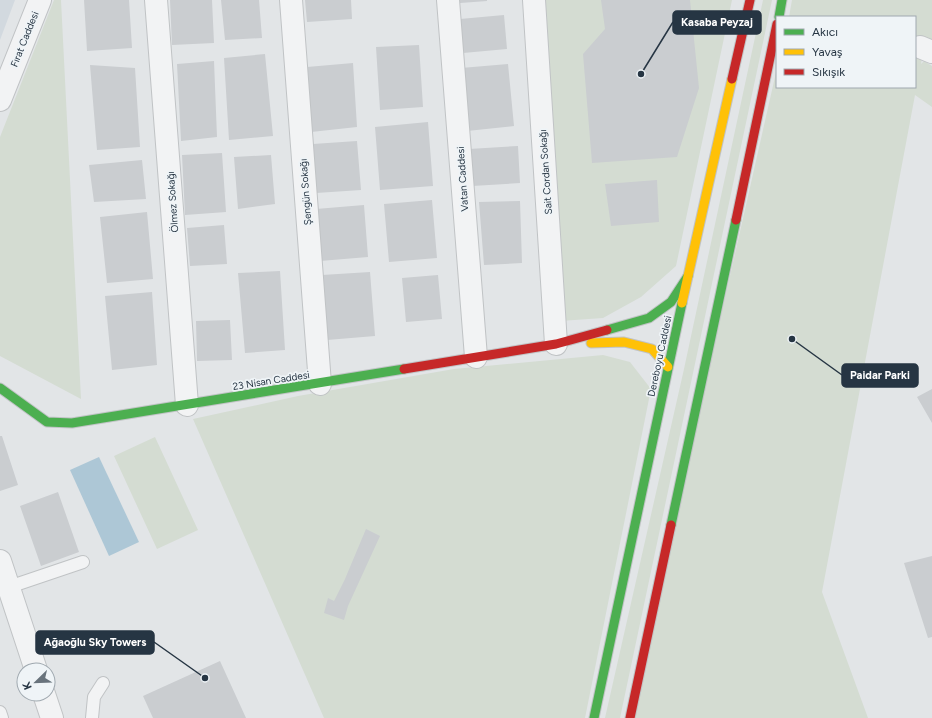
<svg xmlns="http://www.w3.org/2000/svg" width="932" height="718" viewBox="0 0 932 718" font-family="Figtree,sans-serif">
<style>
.built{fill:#d2d9df}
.green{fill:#d4dcd2}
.water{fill:#adc7d6}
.building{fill:#cacdd0}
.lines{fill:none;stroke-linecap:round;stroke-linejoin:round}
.lane-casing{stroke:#c0c3c5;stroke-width:14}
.street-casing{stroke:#c0c3c5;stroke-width:24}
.fast-casing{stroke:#c0c3c5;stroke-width:11}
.slow-casing{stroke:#c0c3c5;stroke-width:11}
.jam-casing{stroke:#c0c3c5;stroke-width:11}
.lane{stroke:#f2f3f4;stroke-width:12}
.street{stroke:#f2f3f4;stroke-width:22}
.fast{stroke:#4caf50;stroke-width:9}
.slow{stroke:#ffc107;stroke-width:9}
.jam{stroke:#c62828;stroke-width:9}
.labels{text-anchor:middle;stroke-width:3.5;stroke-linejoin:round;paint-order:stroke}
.street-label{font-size:10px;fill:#263543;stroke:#eff4f7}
.leader{fill:none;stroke:#263543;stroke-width:1.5}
.callout-dot{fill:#263543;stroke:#eff4f7;stroke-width:1.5}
.callout{fill:#263543;stroke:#263543;stroke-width:1.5}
.callout-label{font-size:11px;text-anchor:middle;font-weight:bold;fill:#fff}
</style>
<rect width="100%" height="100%" fill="#e2e5e7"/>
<!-- built -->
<path class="built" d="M0,0H15L0,40Z"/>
<!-- green -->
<path class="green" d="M54,0H61L81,399L0,356V137Z
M535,0H732L676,266L641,297L603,318L560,321Z
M763,0H772L620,718H605L684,369Z
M792,0H932V48L924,45L921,64L924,61L932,66V107L915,95L822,592L868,718H630L777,68V87H915V17H789Z
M603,355L630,362L651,389L585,718H324L193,419L298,396L454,369Z
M155,437L198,530L157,549L114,456Z"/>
<!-- water -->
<path class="water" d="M99,457L139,542L109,556L70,470Z"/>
<!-- building -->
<path class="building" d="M84,0H129L132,48L87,51Z
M170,0H212L214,43L172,45Z
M221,0H259L262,38L225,40Z
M305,0H351L352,19L307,22Z
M459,0H487V1L460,3Z
M601,0H690L699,88L677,157L592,163L583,54L605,29Z
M504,15L507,49L463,53L460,19Z
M419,45L423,107L380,110L376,47Z
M265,54L273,136L229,140L224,58Z
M214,61L217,137L181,141L177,64Z
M353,63L357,127L311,132L307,67Z
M508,64L514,126L467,131L461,68Z
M90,65L135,68L140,147L97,150Z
M428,122L433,186L380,190L375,127Z
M357,141L361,190L316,193L313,144Z
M518,146L520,183L472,186L469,149Z
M222,153L226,212L185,215L182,155Z
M271,155L275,204L238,209L234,157Z
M142,160L146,199L94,202L89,165Z
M657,180L659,222L611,226L605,184Z
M432,200L437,258L389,262L384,204Z
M520,201L522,263L484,265L479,202Z
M364,205L368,257L320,261L316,209Z
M147,212L153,279L107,283L100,217Z
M224,225L227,264L190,266L187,228Z
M280,271L285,350L245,353L238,273Z
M370,272L375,336L327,340L322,275Z
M438,275L442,319L406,322L402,278Z
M152,292L157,365L112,370L105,296Z
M230,320L232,360L197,361L196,321Z
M932,389V423L917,397Z
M0,436H2L18,485L0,491Z
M58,492L79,552L41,566L20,506Z
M366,529L380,536L348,606L344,620L324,613L328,598L334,601L345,579Z
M932,556V637L928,638L904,563Z
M220,661L246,718H153L143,696Z"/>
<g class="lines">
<!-- lane casing -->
<g class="lane-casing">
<path id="lane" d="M9,587L83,562
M0,712L2,718
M92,718L94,697L103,683"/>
</g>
<!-- street casing -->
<g class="street-casing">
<path id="street" d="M156,0L187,405
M291,0L320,384
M448,0L476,357
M534,0L556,344
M920,47L932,52
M0,100L40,0
M0,561L36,670
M44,694L52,718"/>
</g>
<!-- fast casing -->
<g class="fast-casing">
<path id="fast" d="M779,17L782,0
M607,330L649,318L671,302L688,276
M0,388L47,422L72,423L404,369
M671,525L736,220
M594,718L682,303"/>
</g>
<!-- slow casing -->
<g class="slow-casing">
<path id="slow" d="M682,303L732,79
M591,343L624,342L652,349L668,367"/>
</g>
<!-- jam casing -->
<g class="jam-casing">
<path id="jam" d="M732,79L750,0
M736,220L777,24
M404,369L556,344L607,330
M630,718L671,525"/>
</g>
<!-- lane -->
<use href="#lane" class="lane"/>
<!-- street -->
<use href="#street" class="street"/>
<!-- fast -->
<use href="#fast" class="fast"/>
<!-- slow -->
<use href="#slow" class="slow"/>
<!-- jam -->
<use href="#jam" class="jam"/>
</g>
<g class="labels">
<!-- street labels -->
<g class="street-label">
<text transform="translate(24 39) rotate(-68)" y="4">Fırat Caddesi</text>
<text transform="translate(545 172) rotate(-94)" y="4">Sait Cordan Sokağı</text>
<text transform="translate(462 179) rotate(-94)" y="4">Vatan Caddesi</text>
<text transform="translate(305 192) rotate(-94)" y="4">Şengün Sokağı</text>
<text transform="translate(172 202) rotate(-94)" y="4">Ölmez Sokağı</text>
<text transform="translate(659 356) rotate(-78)" y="4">Dereboyu Caddesi</text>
<text transform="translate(271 380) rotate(-9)" y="4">23 Nisan Caddesi</text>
</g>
</g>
<!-- callouts -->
<path class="leader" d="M641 74L673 22M792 339L842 375M205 678L154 642"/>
<g class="callout-dot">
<circle cx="641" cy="74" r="4"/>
<circle cx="792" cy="339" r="4"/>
<circle cx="205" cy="678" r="4"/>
</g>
<g class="callout">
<rect x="673" y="11" width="88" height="23" rx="4"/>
<rect x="842" y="364" width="76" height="23" rx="4"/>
<rect x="36" y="631" width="118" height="23" rx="4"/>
</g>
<g class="callout-label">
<text x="717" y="26">Kasaba Peyzaj</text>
<text x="880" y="379">Paidar Parki</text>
<text x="95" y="646">Ağaoğlu Sky Towers</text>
</g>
<!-- legend -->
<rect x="776" y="16" width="140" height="72" fill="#eff4f7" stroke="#9fa8af"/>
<rect x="784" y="29" width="20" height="6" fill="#4caf50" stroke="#9fa8af"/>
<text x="812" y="36" font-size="12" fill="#263543">Akıcı</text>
<rect x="784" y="49" width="20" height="6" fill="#ffc107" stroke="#9fa8af"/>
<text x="812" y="56" font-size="12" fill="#263543">Yavaş</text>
<rect x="784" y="69" width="20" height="6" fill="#c62828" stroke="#9fa8af"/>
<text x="812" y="76" font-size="12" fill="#263543">Sıkışık</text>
<!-- north arrow -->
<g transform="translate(36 682) rotate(247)"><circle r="19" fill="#eff4f7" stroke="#9fa8af"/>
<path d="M0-3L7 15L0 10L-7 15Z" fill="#68737c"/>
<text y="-6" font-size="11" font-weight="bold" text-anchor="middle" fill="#263543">K</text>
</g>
</svg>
